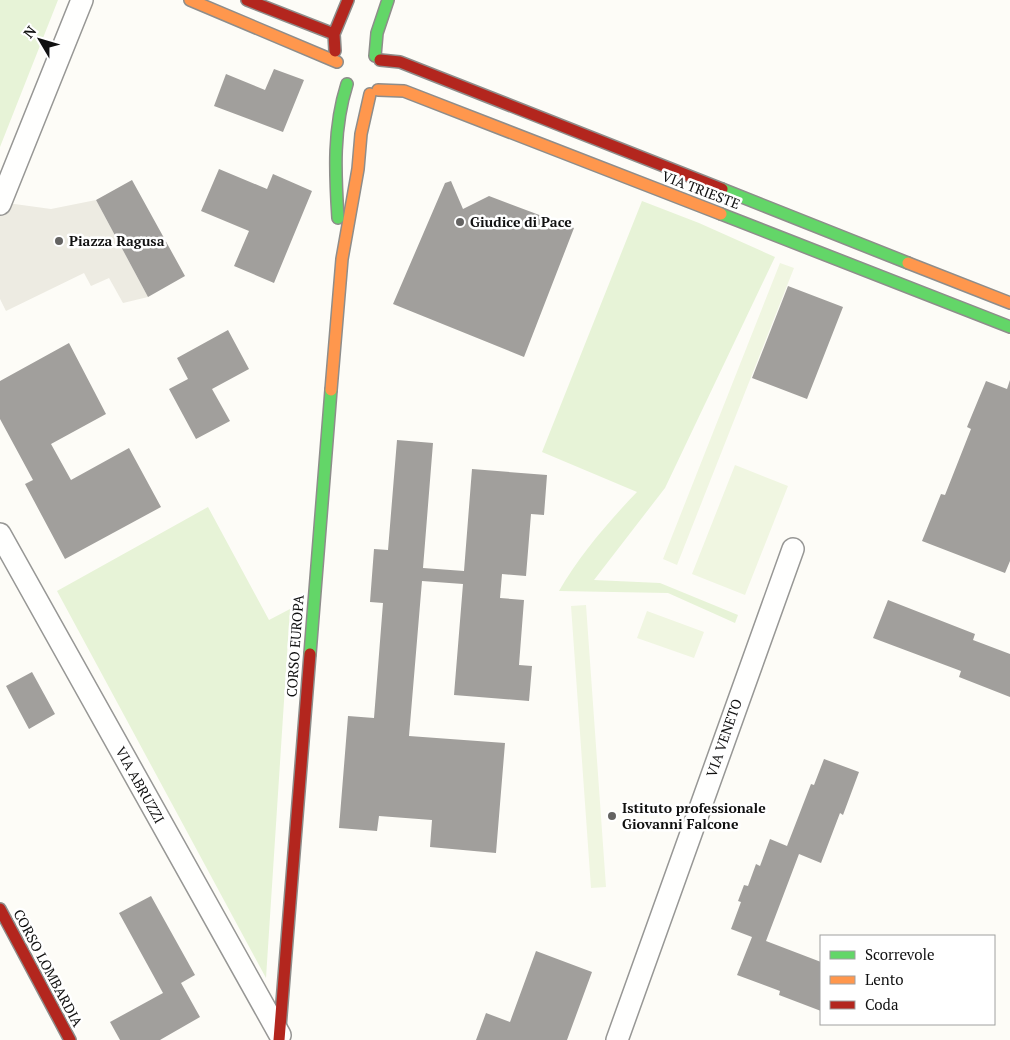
<svg xmlns="http://www.w3.org/2000/svg" width="1010" height="1040" viewBox="0 0 1010 1040" font-family="'PT Serif',serif">
<style>
.green{fill:#e7f3d7}
.pitch{fill:#f0f6e1}
.plaza{fill:#edebe2}
.building{fill:#a19f9c}
.lines{fill:none;stroke-linecap:round;stroke-linejoin:round}
.street-casing{stroke:#979795;stroke-width:24}
.fast-casing{stroke:#8e8d8b;stroke-width:14}
.slow-casing{stroke:#8e8d8b;stroke-width:14}
.jam-casing{stroke:#8e8d8b;stroke-width:14}
.street{stroke:#fffffe;stroke-width:21}
.fast{stroke:#63d668;stroke-width:11}
.slow{stroke:#ff974d;stroke-width:11}
.jam{stroke:#b3261e;stroke-width:11}
.poi-dot{fill:#646362;stroke:#fff;stroke-width:2}
.labels{text-anchor:middle;stroke-width:5;stroke-linejoin:round;paint-order:stroke}
.street-label{font-size:14px;fill:#111;stroke:#fff}
.poi-label{font-size:14px;font-weight:bold;fill:#111;stroke:#fff;text-anchor:start}
</style>
<rect width="100%" height="100%" fill="#fdfcf7"/>
<!-- green -->
<path class="green" d="M0,0H58L0,147Z
M642,201L699,223L775,257L665,488L594,580L660,583L738,615L735,623L668,593L559,591C579,556 609,521 637,492L542,452Z
M208,507L269,620L290,609L266,978L57,591Z"/>
<!-- pitch -->
<path class="pitch" d="M780,263L794,268L677,565L663,559Z
M735,465L788,486L745,595L692,574Z
M586,605L606,887L591,888L571,606Z
M647,611L704,632L694,658L637,638Z"/>
<!-- plaza -->
<path class="plaza" d="M96,200L148,297L123,303L109,278L91,286L84,273L6,311L0,299V202L51,209Z"/>
<!-- building -->
<path class="building" d="M274,69L304,80L283,132L214,106L226,74L265,90Z
M219,169L267,189L273,174L312,191L274,283L234,266L249,231L201,211Z
M132,180L185,276L148,297L96,200Z
M451,181L463,209L489,196L574,228L524,357L393,304L445,183Z
M788,286L843,307L807,399L752,378Z
M228,330L249,369L212,389L230,421L196,439L169,389L188,379L177,358Z
M69,343L106,414L51,444L71,480L129,448L161,507L65,559L25,484L33,480L0,419V381Z
M1010,380V561L1005,573L922,541L941,494L945,495L971,429L967,427L986,381L1007,389Z
M397,440L433,443L423,568L464,571L472,469L547,475L544,515L531,514L526,576L502,574L500,598L524,600L519,665L532,666L529,701L454,695L463,584L422,581L409,736L505,743L496,853L430,847L432,820L379,816L377,831L339,828L348,716L374,718L383,603L370,602L374,549L388,550Z
M888,600L975,634L973,640L1010,654V697L959,677L961,671L873,638Z
M32,672L55,714L29,729L6,686Z
M824,759L859,772L843,815L840,813L821,863L799,854L766,941L821,962V1011L779,995L780,991L737,975L752,937L731,929L741,902L738,901L744,885L748,886L756,864L760,866L770,839L787,846L811,784L814,785Z
M151,896L195,975L181,983L200,1017L160,1040H120L110,1022L163,993L119,913Z
M536,951L592,972L567,1040H476L486,1013L510,1022Z"/>
<g class="lines">
<!-- street casing -->
<g class="street-casing">
<path id="street" d="M0,204L82,0
M0,534L280,1035
M617,1040L793,549"/>
</g>
<!-- fast casing -->
<g class="fast-casing">
<path id="fast" d="M375,56L377,33L388,0
M722,189L908,263
M721,214L1010,327
M338,218C335,172 333,128 347,84
M310,654L331,390"/>
</g>
<!-- slow casing -->
<g class="slow-casing">
<path id="slow" d="M190,0L337,62
M378,90L404,91L721,214
M908,263L1010,303
M331,390L342,259L358,169L361,134L370,94"/>
</g>
<!-- jam casing -->
<g class="jam-casing">
<path id="jam" d="M247,0L334,34
M335,51L334,34L348,0
M380,60L400,62L722,189
M0,909L70,1040
M279,1040L310,654"/>
</g>
<!-- street -->
<use href="#street" class="street"/>
<!-- fast -->
<use href="#fast" class="fast"/>
<!-- slow -->
<use href="#slow" class="slow"/>
<!-- jam -->
<use href="#jam" class="jam"/>
</g>
<!-- markers -->
<g class="poi-dot">
<circle cx="460" cy="222" r="5"/>
<circle cx="59" cy="241" r="5"/>
<circle cx="612" cy="816" r="5"/>
</g>
<g class="labels">
<!-- street labels -->
<g class="street-label">
<text transform="translate(701 190) rotate(21)" y="5">VIA TRIESTE</text>
<text transform="translate(295 646) rotate(-86)" y="5">CORSO EUROPA</text>
<text transform="translate(724 738) rotate(-71)" y="5">VIA VENETO</text>
<text transform="translate(140 785) rotate(61)" y="5">VIA ABRUZZI</text>
<text transform="translate(48 968) rotate(62)" y="5">CORSO LOMBARDIA</text>
</g>
<!-- poi labels -->
<g class="poi-label">
<text x="470" y="227">Giudice di Pace</text>
<text x="69" y="246">Piazza Ragusa</text>
<text x="622" y="813">Istituto professionale<tspan x="622" dy="16">Giovanni Falcone</tspan></text>
</g>
</g>
<!-- legend -->
<rect x="820" y="935" width="175" height="90" fill="#ffffff" stroke="#a0a0a0"/>
<rect x="830" y="951" width="25" height="8" fill="#63d668" stroke="#a0a0a0"/>
<text x="865" y="960" font-size="15" fill="#111111">Scorrevole</text>
<rect x="830" y="976" width="25" height="8" fill="#ff974d" stroke="#a0a0a0"/>
<text x="865" y="985" font-size="15" fill="#111111">Lento</text>
<rect x="830" y="1001" width="25" height="8" fill="#b3261e" stroke="#a0a0a0"/>
<text x="865" y="1010" font-size="15" fill="#111111">Coda</text>
<!-- north arrow -->
<g transform="translate(40 40) rotate(308)" stroke="#ffffff" stroke-width="4" paint-order="stroke">
<path d="M0-4L9 19L0 12L-9 19Z" fill="#111111"/>
<text y="-8" font-size="14" font-weight="bold" text-anchor="middle" fill="#111111">N</text>
</g>
</svg>
